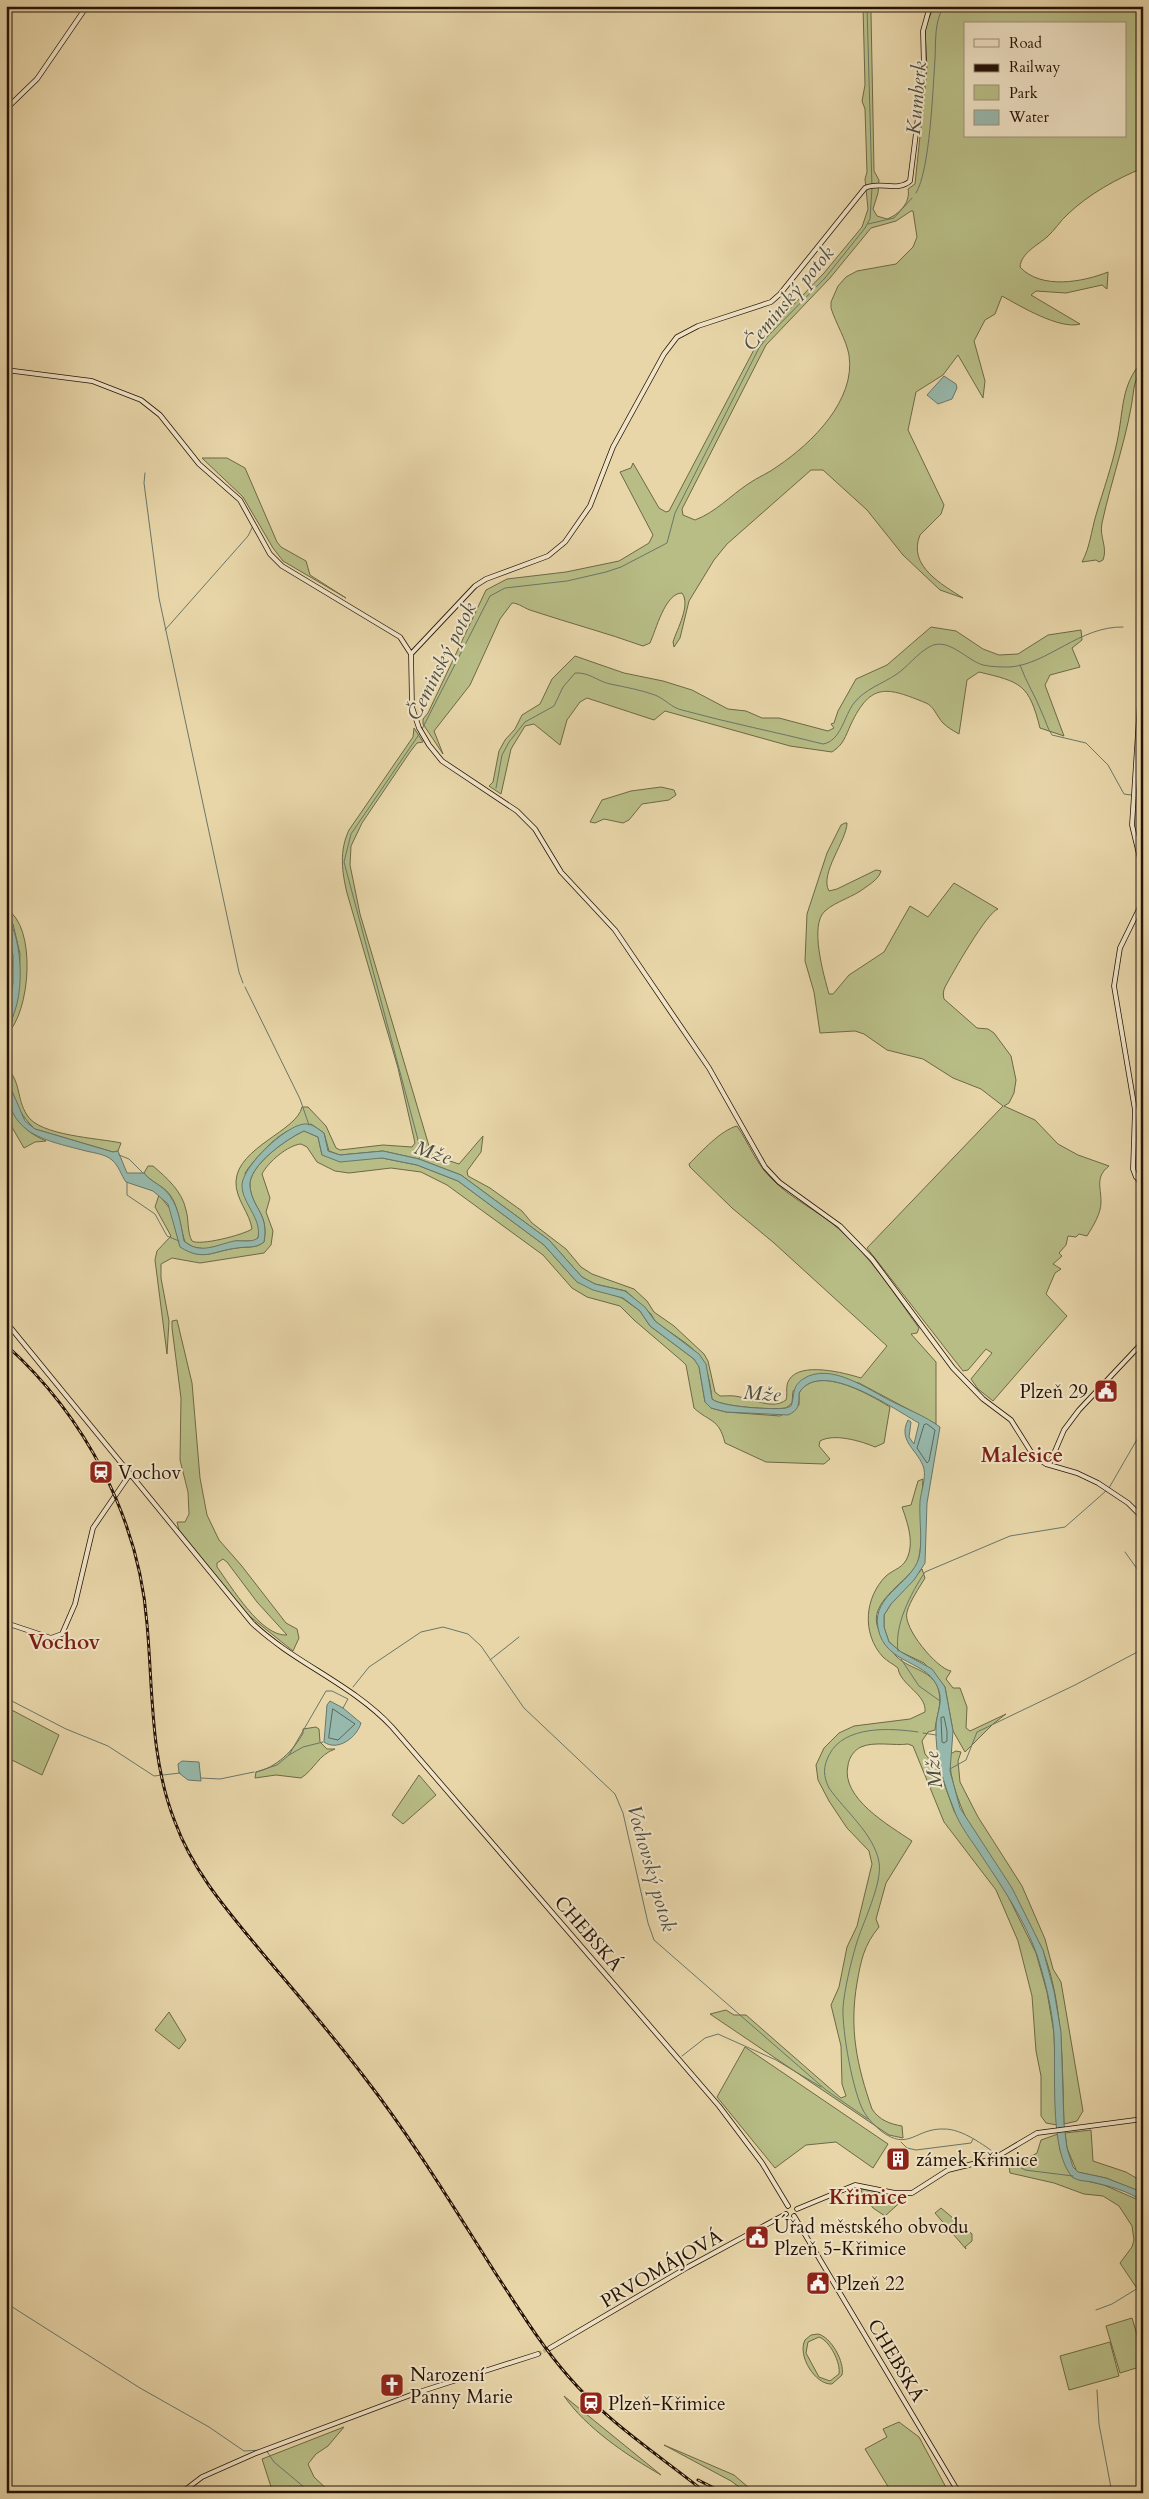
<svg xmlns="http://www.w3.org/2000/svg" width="1149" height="2499" viewBox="0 0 1149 2499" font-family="Cardo,serif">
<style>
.green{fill:#b8bd86;stroke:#6e6846;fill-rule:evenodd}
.water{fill:#97b9ad;stroke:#69766a}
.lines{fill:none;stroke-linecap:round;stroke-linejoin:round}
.shore{stroke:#5e665a;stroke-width:1}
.stream{stroke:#69766a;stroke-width:1}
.secondary-tunnel{stroke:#c1af88;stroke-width:4;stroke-dasharray:4 2;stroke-linecap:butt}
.secondary-casing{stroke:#251206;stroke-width:5.5}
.secondary{stroke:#f0e4c7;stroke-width:4}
.rail-casing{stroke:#251206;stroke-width:3}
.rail{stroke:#f0e4c7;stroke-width:1;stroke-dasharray:4;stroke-linecap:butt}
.labels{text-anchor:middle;stroke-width:4;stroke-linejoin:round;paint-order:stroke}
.poi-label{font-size:19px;fill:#251206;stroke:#f0e4c7;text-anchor:start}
.street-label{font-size:19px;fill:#251206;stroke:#f0e4c7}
.water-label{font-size:20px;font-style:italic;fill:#4d4c40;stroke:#f0e4c7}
.quarter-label{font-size:21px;font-weight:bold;fill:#7a1f14;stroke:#f0e4c7}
</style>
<rect width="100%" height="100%" fill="#e8d6a9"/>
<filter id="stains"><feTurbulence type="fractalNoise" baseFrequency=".004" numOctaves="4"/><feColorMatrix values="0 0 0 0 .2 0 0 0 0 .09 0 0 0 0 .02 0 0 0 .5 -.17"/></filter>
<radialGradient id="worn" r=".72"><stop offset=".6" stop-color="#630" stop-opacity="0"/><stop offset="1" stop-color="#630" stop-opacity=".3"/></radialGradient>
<!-- green -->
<path class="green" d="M863,6H871V13L874,171L879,180L878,193L873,209L877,216L887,219C898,215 911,203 908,189L915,184L927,69L925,28L934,6H1143V168C1116,179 1089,194 1068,214C1060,221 1055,230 1047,237C1038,245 1021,253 1020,267C1041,290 1083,282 1108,272L1107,289L1102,285L1066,293L1036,291L1031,295L1080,324C1060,330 1020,306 1002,296L995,314L985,320L974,341L985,381L983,398L958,355L943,375L916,392L908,430L944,505L941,514L920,535C907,566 943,585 963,598L940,590L903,555L867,510L823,470H811L727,544L714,560L689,601L680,638L674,647L673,642C677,629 691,605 682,593C665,593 656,630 650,643L643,646C607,633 569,623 533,611C525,609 519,603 512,603L500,619L470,685L434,731L443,754L423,724V719L428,713L486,590L507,579L566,572L619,561L649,543L653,535L620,472L631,468L633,463L659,508L666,512L669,511L758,342L824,273L862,227L868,209L865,179L867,172L865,109L862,101L865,85ZM965,24H1125V136H965ZM911,211H913L917,237L913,247L896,264L857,271L846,277L838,286L831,302V308C836,324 846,339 849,355C856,400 812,443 778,466C769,473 758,477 748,484C730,496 716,512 695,520L683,515L682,509L766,345L830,278L871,228L896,221Z
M1143,360C1143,371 1135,378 1134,388C1129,432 1112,477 1102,523C1099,537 1108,547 1103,560L1099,562L1096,560L1082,562C1090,547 1091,532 1096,515C1103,491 1112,466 1117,442C1124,410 1120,386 1143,360Z
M202,458H227L245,468L277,542L281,547L306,561L310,575L346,598L283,561L273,548L243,497Z
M931,627L956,631L983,649L999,655L1018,654L1048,635L1081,630L1082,640L1072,648L1080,667L1050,675L1045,685L1064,736L1040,728C1029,684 1021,682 979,672L967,680L959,734C954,731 948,728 943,723C937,717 934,706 926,703C887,687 871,682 851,724C845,737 844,744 832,752L790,746L665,711L654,720L587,698L580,702L567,720L560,745L534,724L525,726L511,749L501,794L489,786L493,782L499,751L505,740L515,729L522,715L540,704L552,679L575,656L624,673L663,681L692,690L728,709L746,711L762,718H779L828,731L834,728L831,724L834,723L838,711L856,679L887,665Z
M414,728L423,742L417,743L410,752L362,823L351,846L350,865L360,914L429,1146L441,1158L459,1164L483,1136L481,1152L467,1171L468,1176L490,1188L522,1211L532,1223L566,1249L581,1267L592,1274L634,1289L647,1301L654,1312L674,1326L704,1354L708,1361L715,1392L720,1396C727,1396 733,1395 740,1397C755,1399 772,1410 786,1400C788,1394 785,1386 789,1380C800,1361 845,1373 861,1378L887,1346L774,1243L732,1208L690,1167L689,1164C701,1152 721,1130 737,1126C749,1143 755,1162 770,1177C790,1199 818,1210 840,1230C871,1257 895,1295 919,1328L917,1333L911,1334L936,1362V1424L859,1383L818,1375L793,1391L792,1403L786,1408C773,1410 721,1407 712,1399C707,1348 691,1349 655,1321L651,1314L626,1291L595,1284L582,1277L549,1240L461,1175L419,1159L383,1151L340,1155L329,1151L324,1133L311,1124C303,1127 295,1128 288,1131C274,1137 253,1161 245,1173L260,1229L258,1238L254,1241H236L206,1249L193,1247L185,1242C179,1224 179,1199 163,1188C156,1183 150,1180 144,1173L148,1166H153C167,1178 182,1191 186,1210C189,1220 187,1232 192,1241C200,1246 243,1235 252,1229C250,1213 235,1199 236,1181C238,1147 297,1131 302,1107H308L326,1126L336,1148L340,1150L383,1145L412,1147L415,1143L398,1068L347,893C342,872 339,851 349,830L413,737Z
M661,787L674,790L676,795L669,800L642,804L629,820L623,823L604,819L595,823L590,822L602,800L631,791Z
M845,823H847C847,840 819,874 829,891L837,889L876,870L881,871C879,878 872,883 866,887C854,897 836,901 825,911C809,925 824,976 829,994H833L849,975L884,952L910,906L928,917L954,883L998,909C987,912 952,974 945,987C943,991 943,995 944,999L977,1028L988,1029L994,1033L1011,1056L1016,1080L1014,1093L1009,1103L1004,1106L1035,1120L1058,1144L1078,1155L1109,1166C1095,1177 1101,1187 1101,1202C1101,1214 1093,1226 1087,1236L1079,1234L1076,1237L1068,1236L1066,1245L1059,1253L1062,1256L1053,1264L1061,1269L1055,1273L1046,1294L1067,1316L993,1401L978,1389L971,1379L992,1353L986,1349L968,1370L963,1371L867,1248L1003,1106L981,1089L953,1078L923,1059L887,1050L864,1034L855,1031L820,1033L814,992L805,961L807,914L827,853L841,825Z
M6,909C37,925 31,1013 6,1035V1028L12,1021L19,983L20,954L13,924L6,915Z
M6,927C13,956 18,988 6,1016Z
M6,1066C22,1084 16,1098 27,1115C39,1136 99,1138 121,1143L118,1151L113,1152L35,1129C19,1115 6,1088 6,1066Z
M6,1095C16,1119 21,1130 46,1141L35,1142L24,1148L6,1117Z
M304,1131L318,1137L322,1155L382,1158L417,1165L458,1181L544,1245L577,1282L622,1298L640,1311L650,1326L694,1359L699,1366L705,1402L711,1408L726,1412L780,1416L799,1405V1393C817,1363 870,1395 890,1407L884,1443L875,1447C861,1441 834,1433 820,1441L819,1446L830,1459L824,1464L766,1462L725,1443C719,1418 709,1422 694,1408L686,1365L682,1361L634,1320L620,1306L587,1297L572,1288L543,1255L447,1185L421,1172L391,1168L349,1173L335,1171L317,1162L307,1147L301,1144C288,1145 268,1162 262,1174L270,1198L266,1212L273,1231L271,1245L264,1253L200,1263L172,1258L161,1264V1278L169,1321L167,1354L155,1260L157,1251L171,1236L155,1207L159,1195L171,1210L180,1246C204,1262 212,1251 237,1248C248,1246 255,1249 264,1242C269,1213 253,1210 250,1187C247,1166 288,1138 304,1131Z
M177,1320L192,1383L200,1478L207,1515L219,1540L241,1565L286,1623L297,1629L299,1638L293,1651L248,1615L179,1530L177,1522H185L189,1514L188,1492L180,1460L181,1398L172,1328V1321ZM223,1559L227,1562L257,1602L287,1635C261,1637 231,1586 217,1567V1563Z
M923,1479C921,1499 924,1553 916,1566C904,1584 868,1603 878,1628C881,1637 891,1651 897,1657C910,1670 935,1670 939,1692C942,1705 936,1717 935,1730L928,1732L922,1741L925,1754L940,1772L954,1811L1006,1892L1036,1953L1047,1992L1054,2033L1057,2125L1046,2123L1041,2116V2076L1036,2051L1032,1996L1018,1941L996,1890L944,1822L913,1746L908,1744C894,1746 874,1741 861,1747C854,1750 849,1758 848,1765C840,1798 890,1826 912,1841L886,1883L876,1919L879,1927C864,1945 861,1960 857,1983C849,2029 857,2066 872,2109C879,2120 890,2124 902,2126L903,2138L889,2135L710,2014L726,2010L734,2015H746L841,2098L846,2096L842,2084L841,2046L831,2005L839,1987L847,1947L857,1926L872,1864L869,1851L847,1828L829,1801L818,1780L816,1765L824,1748L839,1733L854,1726L910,1719L925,1712C927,1694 900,1685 898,1668C893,1664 887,1661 883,1657C861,1633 865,1597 886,1576C894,1569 904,1568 908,1556C914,1540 907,1522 902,1507L911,1505L918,1481Z
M922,1569L925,1578C919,1588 910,1601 907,1612C902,1627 937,1669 951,1671L946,1679L953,1688H960L967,1707L966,1728L970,1731L1006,1714L993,1724L965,1752L953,1731L945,1687L924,1663L901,1652L889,1642L884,1627V1615L891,1604Z
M6,1707L59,1735L42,1775L6,1757Z
M316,1727L319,1729L320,1742L327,1749H335C318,1755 315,1769 301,1778L276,1775L255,1778L256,1772C276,1768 294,1750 303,1733V1729Z
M956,1751L961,1752L958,1761L960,1782L978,1817L1022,1886L1045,1939L1053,1969L1061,1982L1083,2111L1077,2121L1064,2124C1062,2066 1064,2007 1043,1951C1039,1941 1031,1931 1026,1922C1001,1879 946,1803 950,1754Z
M419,1775L436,1795L403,1824L392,1815Z
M169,2012L186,2040L179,2049L155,2030Z
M745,2047L888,2144L873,2168L836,2142L806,2145L775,2168L717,2097Z
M1091,2130L1093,2161L1126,2172L1143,2182V2193L1106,2178L1077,2172L1067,2148L1065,2133Z
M1058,2134L1060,2150L1074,2178L1104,2185L1143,2202V2288L1138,2290L1120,2263L1132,2247L1134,2240L1132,2226L1119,2206L1103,2196L1084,2194L1054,2183L1010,2173L1009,2166C1017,2159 1028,2159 1037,2153L1041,2140Z
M862,2189L906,2197L885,2216L873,2208L861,2191Z
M941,2208L972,2234V2241L965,2247L966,2249L935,2213Z
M1132,2318L1143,2355V2366L1120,2373L1106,2326Z
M818,2334C831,2337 845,2362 842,2375L832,2384C815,2385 797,2355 805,2340L811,2335ZM819,2337C830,2341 841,2363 839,2374L830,2381L819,2377L806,2353L808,2342Z
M1110,2342L1119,2376L1069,2390L1060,2356Z
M564,2396L661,2475C628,2456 586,2428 564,2396Z
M899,2422L919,2437L949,2493H892L865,2449L887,2437L883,2429Z
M344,2427L328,2446L316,2454L308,2464L314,2477L331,2493H302L299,2491L273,2493L262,2459Z
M664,2445L734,2475L755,2493H747L731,2481Z"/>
<!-- water -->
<path class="water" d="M944,376L956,384L957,388L952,399L938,404L927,395Z
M6,915C24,940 26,1004 6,1028L13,983V955L6,927Z
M6,1077L25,1121L35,1129L113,1152L118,1151L127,1173H144C150,1181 159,1184 165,1190C179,1204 180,1222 184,1241C200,1255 216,1245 234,1241C242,1240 251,1243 258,1238C262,1217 241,1203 242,1184C244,1165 285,1126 304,1124C312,1123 318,1129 324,1133L328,1151L340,1155L383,1151L419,1159L461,1175L549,1240L582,1277L595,1284L625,1291L645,1307L655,1321L699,1354L706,1364L712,1399C721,1407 773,1410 786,1408L791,1406C795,1396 791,1387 803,1379C831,1361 868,1390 893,1402C909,1410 925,1416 940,1427L927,1503L925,1563L914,1580L891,1604L884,1615V1627L889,1642L901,1652L932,1669L945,1687L953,1731L950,1771L960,1808L1012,1888L1043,1950L1054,1991L1061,2032L1064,2124L1067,2148L1073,2167L1078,2172L1106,2178L1142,2192L1143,2202C1130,2191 1108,2186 1092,2182C1087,2181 1078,2181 1074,2178C1071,2177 1070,2174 1068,2171C1050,2142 1056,2071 1054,2035C1052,2008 1045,1980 1037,1955C1025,1921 1003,1888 983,1858C973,1842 959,1826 953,1807C943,1782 935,1755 936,1727C936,1715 943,1703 939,1691C930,1659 885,1666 878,1628C871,1593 917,1583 920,1552C922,1535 919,1518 920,1501C921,1492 926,1478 924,1469C919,1450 897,1442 908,1420L911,1422L909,1437L914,1444L919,1423C898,1412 821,1356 799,1393C799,1405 799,1410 788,1415L726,1412L711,1408L705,1402L699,1367L694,1359L650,1326L640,1311L623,1298L593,1290L577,1282L544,1245L458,1181L417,1165L382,1158L340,1162L322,1155L318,1137L304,1131C288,1138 247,1166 250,1187C253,1210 269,1213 264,1242C255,1249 248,1246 237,1248C212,1251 204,1262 180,1247L168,1204L153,1191L126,1182C121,1175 119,1166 112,1160C105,1154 94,1153 86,1151C40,1139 6,1134 6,1077Z
M330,1701L343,1708L361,1723C357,1737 338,1752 324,1742L327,1705Z
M182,1761L199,1762L201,1781L188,1780L179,1773L178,1764Z"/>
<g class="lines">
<!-- shore -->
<path class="shore" d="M927,1424L935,1430L929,1461L927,1463L917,1448L924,1425Z
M333,1709L355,1724L338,1740L329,1738Z
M944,1717L947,1731V1741L944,1743L942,1742L941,1718Z"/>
<!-- stream -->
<path class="stream" d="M916,193C930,171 933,87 935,59C936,40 934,22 944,6
M868,224L894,218L912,198
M145,473L144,483L159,598L239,972L243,983
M165,630L248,536L253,526
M1020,665C1026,682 1036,697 1042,713C1046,721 1047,728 1052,735L1086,743L1108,765L1124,794L1131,795
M422,729L490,596L505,588L567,581L606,572L621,567L667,543L675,513L759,348L768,336L825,278L865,228L870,219L872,188L867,6
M496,788L502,755L509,742L525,722L554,706L563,687L575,673C589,672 597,681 610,684C625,687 641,690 655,695C665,699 672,708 682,710C729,723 776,732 823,744C841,741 844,716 854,703C865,689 882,684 897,674C908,666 917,654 929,647C948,636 966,660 983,665C991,667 1002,667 1010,667C1048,664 1080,626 1123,627
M245,987L300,1099L309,1125
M119,1155L129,1159L143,1173
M419,1159L421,1152L417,1136L344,862L351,834L420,733
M127,1183V1195L155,1214L167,1236L179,1241
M1109,1488L1143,1429
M1125,1552L1143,1577
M898,1651C894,1625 911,1593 925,1572L1010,1536L1065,1527L1106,1491
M901,1659L919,1686L940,1701
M490,1660L519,1637
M353,1687L369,1667L421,1632L443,1627L468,1634L481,1646L524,1708L615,1794L623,1813L648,1923L654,1940L826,2090L868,2119
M6,1698L66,1729L108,1746L154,1776L180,1773
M918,1732C891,1728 844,1725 829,1755C823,1767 823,1776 829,1788C845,1811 874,1834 879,1862C883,1883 862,1924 856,1945C851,1962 844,1991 843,2008C842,2031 853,2093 864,2112C868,2119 875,2126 881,2131C909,2152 915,2128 944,2129C963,2129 983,2145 998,2155
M923,1733L936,1735
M289,1755L303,1747L323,1742
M950,1769L966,1760L977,1732L1075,1685L1143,1649
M256,1772L277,1765L289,1755L326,1691H332L348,1699L343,1708
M201,1778L220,1779L254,1772
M682,2056L705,2038L718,2034L776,2060L821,2087
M901,2142L907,2148L916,2150L971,2143L973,2139
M1002,2157L1025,2170L1073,2176
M6,2303L140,2388L209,2427L244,2451L262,2450
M1096,2310L1112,2304L1143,2285
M1097,2390L1099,2424L1112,2493
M266,2450L274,2462L311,2493"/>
<!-- secondary-tunnel -->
<path class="secondary-tunnel" d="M538,2354L550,2348"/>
<!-- secondary casing -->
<g class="secondary-casing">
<path id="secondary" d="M6,109L37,79L87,6
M6,370L92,381L141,400L160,415L199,464L240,500L270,554L282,566L400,637L411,654L412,707L419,728L429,745L442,761L517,811L535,829L561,872L615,930L709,1068L765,1167L779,1182L840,1226L872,1259L953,1368L983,1399L1011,1420L1033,1455L1046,1464L1077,1473L1098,1483L1128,1503L1143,1518
M411,654L475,586L486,579L548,556L565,542L590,506L613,447L664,354L677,337L698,326L771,302L780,294L865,188C879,181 898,192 910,181L924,69L923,31L930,6
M1143,656L1132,825L1143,871
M1143,901L1120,948L1114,986L1135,1110L1133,1169L1136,1177L1143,1185
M6,1322L252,1623C294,1663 352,1684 392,1727L719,2106L762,2163L788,2206
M1049,1465L1064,1430L1079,1410L1143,1342
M6,1623L51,1638L62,1634L75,1604L93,1528L130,1474
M797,2209L855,2185L895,2193H912L948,2170L993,2159L1037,2133L1143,2119
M794,2216L959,2493
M550,2348L688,2267L786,2214
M181,2493L202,2477L254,2454L416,2393L538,2354"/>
</g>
<!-- secondary -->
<use href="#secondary" class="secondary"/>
<!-- rail casing -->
<g class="rail-casing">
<path id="rail" d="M6,1345C85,1416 139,1518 147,1624C153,1690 150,1759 175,1822C193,1871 226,1909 259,1949C295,1992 331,2033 365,2078C413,2140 454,2208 496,2274C519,2309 541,2345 568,2376C608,2423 659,2455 706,2493
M698,2480L724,2493"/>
</g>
<!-- rail -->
<use href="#rail" class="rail"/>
</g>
<!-- icons -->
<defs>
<g id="civic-square" transform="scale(1.25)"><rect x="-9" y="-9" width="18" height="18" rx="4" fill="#8f2418" stroke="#f0e4c7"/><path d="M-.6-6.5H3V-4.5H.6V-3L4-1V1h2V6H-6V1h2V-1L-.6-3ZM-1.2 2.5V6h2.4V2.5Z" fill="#fff"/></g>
<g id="station-square" transform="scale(1.25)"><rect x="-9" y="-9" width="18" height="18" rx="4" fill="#8f2418" stroke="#f0e4c7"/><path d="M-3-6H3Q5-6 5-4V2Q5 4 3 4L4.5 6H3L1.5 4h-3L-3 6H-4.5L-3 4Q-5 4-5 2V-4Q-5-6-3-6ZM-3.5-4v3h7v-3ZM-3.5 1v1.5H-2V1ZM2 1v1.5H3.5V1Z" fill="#fff"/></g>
<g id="building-square" transform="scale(1.25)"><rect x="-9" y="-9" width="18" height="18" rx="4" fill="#8f2418" stroke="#f0e4c7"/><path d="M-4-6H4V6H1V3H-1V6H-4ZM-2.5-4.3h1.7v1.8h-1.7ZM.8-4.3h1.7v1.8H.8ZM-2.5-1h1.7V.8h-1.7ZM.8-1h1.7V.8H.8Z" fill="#fff"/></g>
<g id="church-square" transform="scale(1.25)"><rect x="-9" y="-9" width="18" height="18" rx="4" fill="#8f2418" stroke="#f0e4c7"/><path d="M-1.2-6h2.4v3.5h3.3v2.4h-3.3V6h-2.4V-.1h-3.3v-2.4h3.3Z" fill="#fff"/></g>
</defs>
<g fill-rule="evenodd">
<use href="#civic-square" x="1106" y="1391"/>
<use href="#station-square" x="101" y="1472"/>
<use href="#building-square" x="898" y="2159"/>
<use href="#civic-square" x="757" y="2237"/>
<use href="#civic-square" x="818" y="2283"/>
<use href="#church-square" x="392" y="2385"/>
<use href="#station-square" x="591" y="2403"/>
</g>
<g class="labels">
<!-- poi labels -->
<g class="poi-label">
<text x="1088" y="1398" text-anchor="end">Plzeň 29</text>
<text x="118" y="1479">Vochov</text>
<text x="916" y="2166">zámek Křimice</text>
<text x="774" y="2233">Úřad městského obvodu<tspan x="774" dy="22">Plzeň 5-Křimice</tspan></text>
<text x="836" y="2290">Plzeň 22</text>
<text x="410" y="2381">Narození<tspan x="410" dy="22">Panny Marie</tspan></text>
<text x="608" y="2410">Plzeň-Křimice</text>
</g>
<!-- street labels -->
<g class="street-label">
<text transform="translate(589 1933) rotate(49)" y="7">CHEBSKÁ</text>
<text transform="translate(661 2268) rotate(-30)" y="7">PRVOMÁJOVÁ</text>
<text transform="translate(897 2360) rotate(59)" y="7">CHEBSKÁ</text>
</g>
<!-- water labels -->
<g class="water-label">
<text transform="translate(916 98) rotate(-85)" y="7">Kumberk</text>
<text transform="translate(788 298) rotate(-50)" y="7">Čeminský potok</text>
<text transform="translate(441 661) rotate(-63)" y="7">Čeminský potok</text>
<text transform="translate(433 1152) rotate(18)" y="7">Mže</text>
<text transform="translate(762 1393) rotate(4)" y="7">Mže</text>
<text transform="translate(933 1770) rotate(-97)" y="7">Mže</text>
<text transform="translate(652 1868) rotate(74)" y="7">Vochovský potok</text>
</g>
<!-- quarter labels -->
<g class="quarter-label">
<text x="1022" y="1462">Malesice</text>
<text x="64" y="1649">Vochov</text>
<text x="868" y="2204">Křimice</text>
</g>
</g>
<!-- margin -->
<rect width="1149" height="2499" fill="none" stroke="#e8d6a9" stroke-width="25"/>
<rect x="8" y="8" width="1134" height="2484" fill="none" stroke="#251206" stroke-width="2.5"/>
<rect x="12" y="12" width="1124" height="2474" fill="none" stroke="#251206"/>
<!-- legend -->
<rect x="964" y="22" width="162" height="115" fill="#f0e4c7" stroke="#9f907a"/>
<rect x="974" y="39" width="25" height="8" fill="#f0e4c7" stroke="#9f907a"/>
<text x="1009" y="48" font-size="15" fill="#251206">Road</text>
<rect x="974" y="64" width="25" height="8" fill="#251206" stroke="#9f907a"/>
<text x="1009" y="72" font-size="15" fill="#251206">Railway</text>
<rect x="974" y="85" width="25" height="15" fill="#b8bd86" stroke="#9f907a"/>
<text x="1009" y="98" font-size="15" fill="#251206">Park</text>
<rect x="974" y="110" width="25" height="15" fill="#97b9ad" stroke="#9f907a"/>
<text x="1009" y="122" font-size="15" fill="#251206">Water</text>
<rect width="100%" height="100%" filter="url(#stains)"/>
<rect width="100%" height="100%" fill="url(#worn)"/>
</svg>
